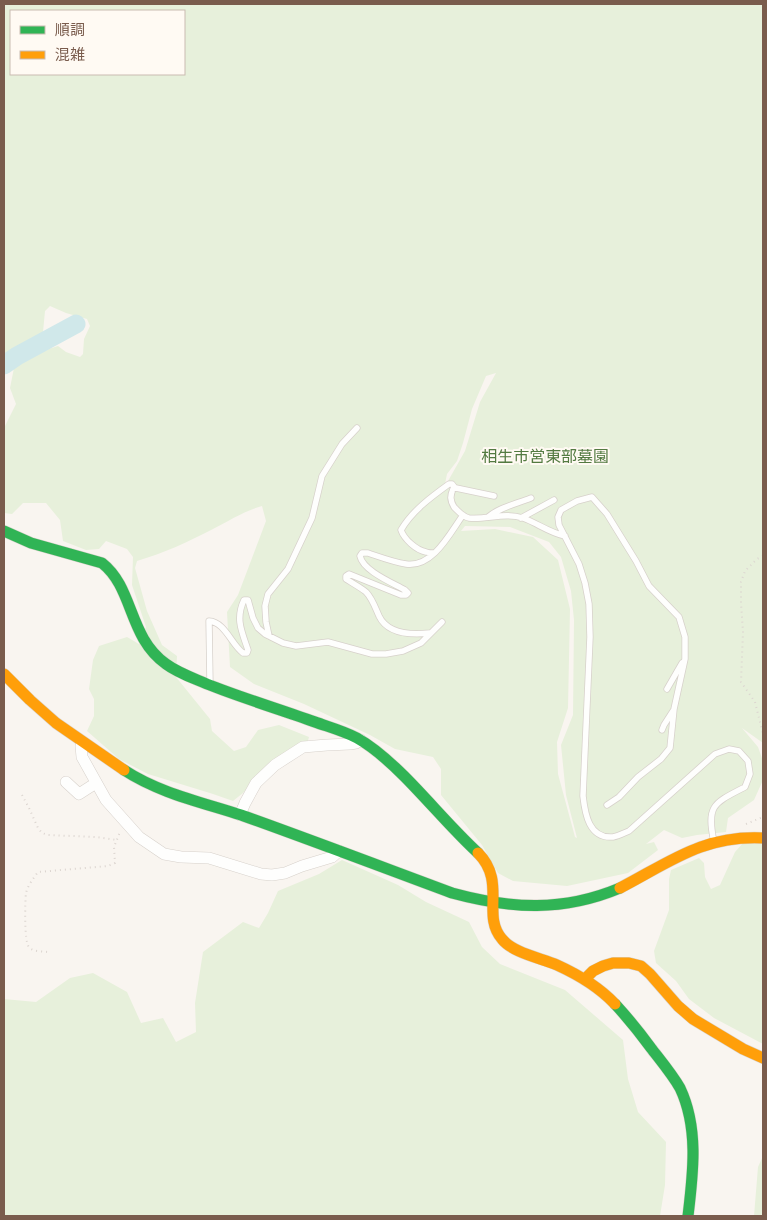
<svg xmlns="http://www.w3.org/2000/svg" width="767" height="1220" viewBox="0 0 767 1220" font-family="'Archivo Narrow','Noto Sans JP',sans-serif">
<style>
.green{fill:#e7f0db;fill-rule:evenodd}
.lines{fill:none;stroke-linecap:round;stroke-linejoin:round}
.river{stroke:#d0e8ea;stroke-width:19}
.lane-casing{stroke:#d7d1cb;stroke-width:7}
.street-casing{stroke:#d7d1cb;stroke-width:12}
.fast-casing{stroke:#d9d2cb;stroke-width:12}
.slow-casing{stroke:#d9d2cb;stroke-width:12}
.path{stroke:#dcd5d0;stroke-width:2;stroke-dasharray:1 4;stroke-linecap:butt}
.lane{stroke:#fefefd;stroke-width:5.5}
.street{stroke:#fefefd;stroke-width:11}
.fast{stroke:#30b455;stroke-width:11}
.slow{stroke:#ff9f0a;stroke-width:11}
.labels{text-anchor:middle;stroke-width:4;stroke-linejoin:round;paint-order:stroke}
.park-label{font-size:16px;fill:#537a41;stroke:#fffaf3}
</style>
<rect width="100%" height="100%" fill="#f9f5f0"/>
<!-- green -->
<path class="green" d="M4,4H763V743L742,728L758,747L763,761V780L754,800L728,818L726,832L697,835L682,838L664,830L646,844L654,842L658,850L628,873L567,886L513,881L498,873L482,845L441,795V769L433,757L395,749L370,735L304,704L254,684L230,667L227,612L238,595L266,521L262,506C244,511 229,521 213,529C188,542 164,553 137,561L135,568L147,611L162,645L177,656L176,677L210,719L212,731L234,751L246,747L258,730L279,725L309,737L307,744L266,768L243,793L233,801L213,794L148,774L119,759L87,731L94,716V699L89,689L93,660L99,646L127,637L139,644L146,627L132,585L133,557L127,549L106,541L99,549L86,550L63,541L60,520L46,503H23L12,514L4,513V428L16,404L10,388L14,368L39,352L58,346L66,352L80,357L83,354L84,339L90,326L87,319L66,313L50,306L45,311L43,332L4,358ZM11,11H184V74H11ZM496,373L480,402L465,451L448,481L445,484L447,474L457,461L463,443L472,409L486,376ZM465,526L510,527L549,542L561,557L571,591L574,620L573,715L561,745L566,795L577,838L575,837L558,774L557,742L568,708L570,609L558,560L533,537L495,529L461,531Z
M743,843L763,844V1044L714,1018L689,999L676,981L656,963L654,951L669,910V879L671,870L699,858L704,863L705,877L711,889L720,885L735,852Z
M342,860L398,885L426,902L469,922L482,947L500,964L565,990L623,1040L628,1079L638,1112L666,1142L665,1185L660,1216H4V999L36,1002L70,978L93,973L127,992L141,1023L163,1018L176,1042L196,1032L195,1003L203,952L243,922L259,928L268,913L278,891L319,874Z
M763,1156V1216H754L758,1167Z"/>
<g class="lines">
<!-- river -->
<path class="river" d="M4,365L17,356L76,324"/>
<!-- lane casing -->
<g class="lane-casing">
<path id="lane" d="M494,496L456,488L453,489C450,496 450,500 454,507C458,511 463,517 469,518C486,520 505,512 523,518C537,523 550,533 565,536
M488,517C500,507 516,504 531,498
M521,518L554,500
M434,553C432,553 429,553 426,552C416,550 404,539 401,530C412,511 431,497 449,484H452L455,488
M430,633C412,635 388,635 379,616C375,607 372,598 366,592C360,587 352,583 346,579V576L349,574L401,595H406L408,593L405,590C393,583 363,571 360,556L362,553H368C380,557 393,562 406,564C433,568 450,533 463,515
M269,636L266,622L265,606L268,594L288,569L312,518L322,476L342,444L357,428
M210,683L209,621C225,622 231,644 243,653H247L248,650C242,632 235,619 244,600H248L253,618L258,628L265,634L283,643L296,646L328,642L372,654H386L403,651L421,643L442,622
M667,689L682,663
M662,730L664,725L673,711
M607,805L619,797L638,777L661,759L670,748L674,709L685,659V637L679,617L649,586L636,561L607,514L592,497L577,501L561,510L558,517L559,525L579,564L585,583L589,604L590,637L583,796C585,814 589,839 613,837C618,836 624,833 629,831L715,754L729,749L739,751L748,761L750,774L745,787C714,803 706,805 714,842"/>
</g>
<!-- street casing -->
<g class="street-casing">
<path id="street" d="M82,742L81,746L82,757L106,800L139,837L164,854L181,857L209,858L261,874L272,875L285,873L302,866L332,857L339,851
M66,782L79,794L96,783
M240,815L245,803L256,783L275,765L303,747L327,745L350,744L356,743L361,740"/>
</g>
<!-- fast casing -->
<g class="fast-casing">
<path id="fast" d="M4,531L31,543L102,563C134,588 128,637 166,664C178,673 193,678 207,684C242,698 279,709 315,722C329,727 344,731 357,738C375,748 390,762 404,776C429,801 452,829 478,853
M124,770C159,793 201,802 241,815C311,840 382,867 452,893C511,909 563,912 620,888
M615,1004C628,1018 640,1033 651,1048C661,1061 672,1074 680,1088C699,1128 693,1174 688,1216"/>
</g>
<!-- slow casing -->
<g class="slow-casing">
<path id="slow" d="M4,674L30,700L56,723L124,770
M478,853C507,882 481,915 502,939C513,953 541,958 557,965C579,975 599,987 615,1004
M620,888C670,862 703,835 763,838
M585,979L593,971L603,966L613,963H629L641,966L650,974L678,1006L693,1019L743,1049L763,1058"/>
</g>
<!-- path -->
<path class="path" d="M763,556L757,559L745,571L741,582V603L743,632L741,682L755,702L763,734
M22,795L29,808L38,828L42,833L48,835L96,837L117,840
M746,824L763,817
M47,952C41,951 33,952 29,947C24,942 25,902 26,893C28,885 33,879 38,872L108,866L115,863L114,847L120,832"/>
<!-- lane -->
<use href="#lane" class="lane"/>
<!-- street -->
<use href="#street" class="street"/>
<!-- fast -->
<use href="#fast" class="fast"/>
<!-- slow -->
<use href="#slow" class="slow"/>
</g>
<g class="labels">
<!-- park labels -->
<g class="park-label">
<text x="545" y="462">相生市営東部墓園</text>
</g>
</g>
<!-- border -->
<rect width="767" height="1220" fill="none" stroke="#7a5c4d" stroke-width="10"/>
<!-- legend -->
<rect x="10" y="10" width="175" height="65" fill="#fffaf3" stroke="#cabbb1"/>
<rect x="20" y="26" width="25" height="8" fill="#30b455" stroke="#cabbb1"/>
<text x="55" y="35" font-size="15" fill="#7a5c4d">順調</text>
<rect x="20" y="51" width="25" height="8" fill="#ff9f0a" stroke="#cabbb1"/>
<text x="55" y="60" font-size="15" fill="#7a5c4d">混雑</text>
</svg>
